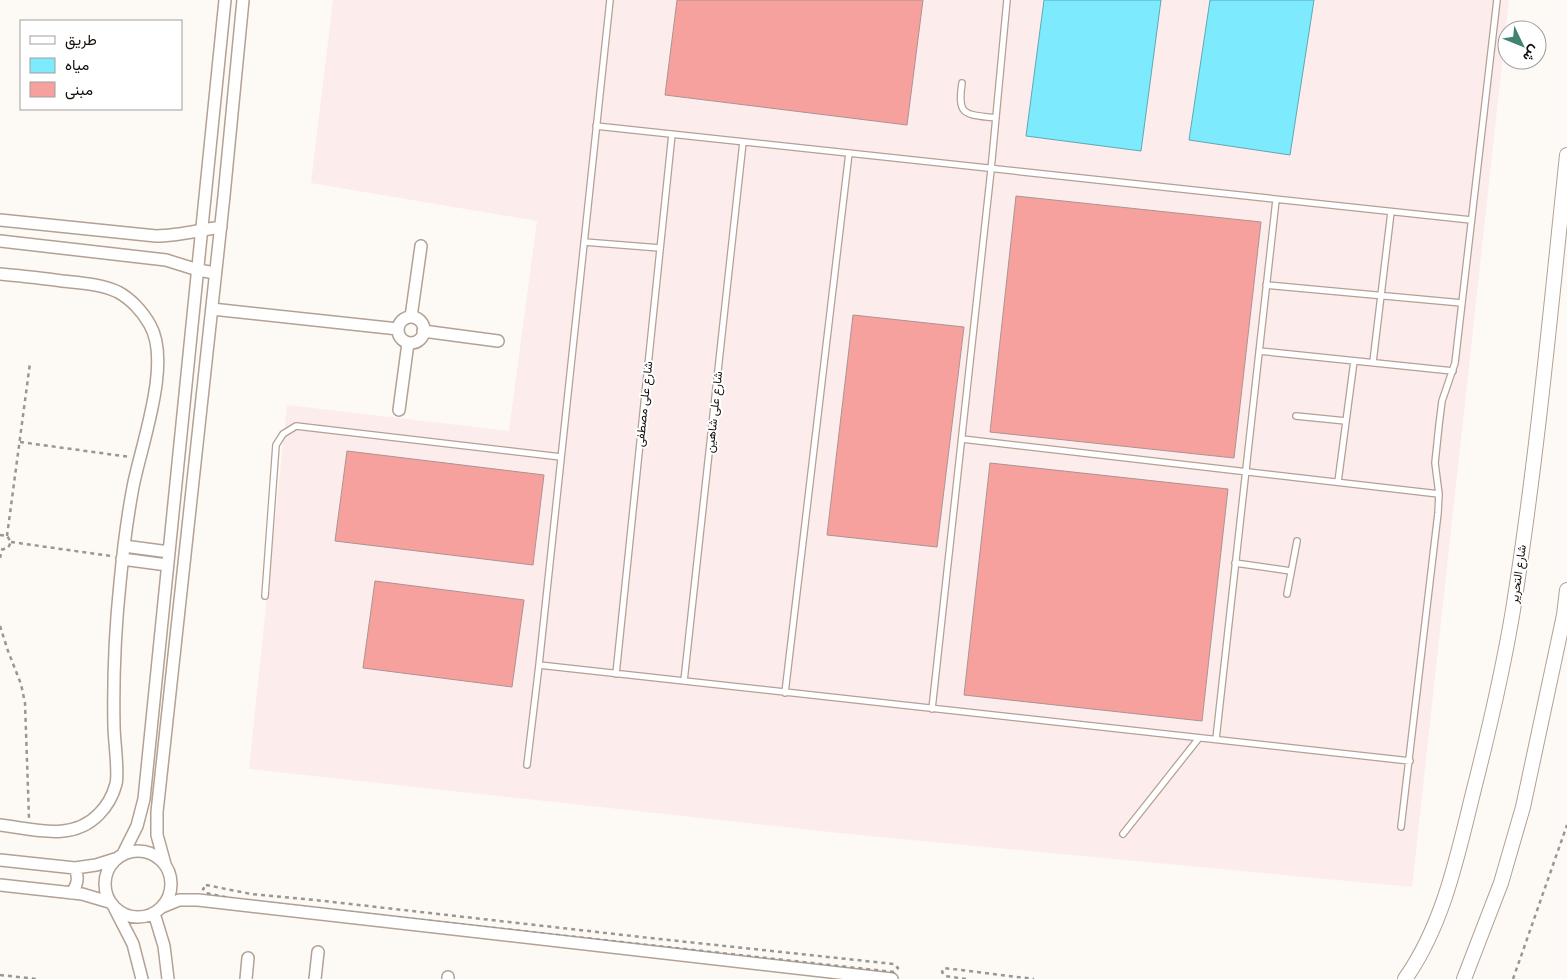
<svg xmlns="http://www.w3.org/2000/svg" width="1567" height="979" viewBox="0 0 1567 979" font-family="'Source Serif 4',Vazirmatn,serif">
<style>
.industrial{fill:#fcecec}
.water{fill:#7deafd;stroke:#5ea8b4}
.building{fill:#f7a19e;stroke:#ab9392}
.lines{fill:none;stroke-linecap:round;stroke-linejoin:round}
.service-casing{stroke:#b3a193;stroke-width:8}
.minor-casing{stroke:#b3a193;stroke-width:14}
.tertiary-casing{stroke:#b3a193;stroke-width:16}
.path{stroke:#9a9692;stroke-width:2.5;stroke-dasharray:4 4;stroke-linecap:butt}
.service{stroke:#fff;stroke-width:5.5}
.minor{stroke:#fff;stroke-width:11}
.tertiary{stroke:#fff;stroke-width:14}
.labels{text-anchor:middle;stroke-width:4;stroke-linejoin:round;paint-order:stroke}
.street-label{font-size:12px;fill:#140e09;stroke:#fff}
</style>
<rect width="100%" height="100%" fill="#fdfaf6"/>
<!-- industrial -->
<path class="industrial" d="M333,0H1509L1412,887L849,834L249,769L287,405L509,431L537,221L311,183Z"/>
<!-- water -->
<path class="water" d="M1044,0H1161L1141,151L1026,136Z
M1210,0H1314L1290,155L1189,140Z"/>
<!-- building -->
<path class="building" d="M677,0H923L907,125L665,95Z
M1016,196L1261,222L1234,458L990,432Z
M853,315L964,327L937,547L827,535Z
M347,451L544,475L533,565L335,541Z
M990,463L1228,489L1202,721L964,695Z
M375,581L524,600L512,687L363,668Z"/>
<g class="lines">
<!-- service casing -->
<g class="service-casing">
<path id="service" d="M962,83C957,117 965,114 996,118
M596,126L1471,220
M584,242L660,248
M1266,285L1462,303
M1259,351L1453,371
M1373,362L1391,212
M1296,416L1346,421
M962,439L1439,494
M1338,482L1354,361
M1235,563L1291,571
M1287,594L1297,541
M265,596L276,445L283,434L296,426L561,457
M539,665L1410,761
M616,674L672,134
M684,681L743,142
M785,693L849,153
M932,709L991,170L1007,0
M1216,739L1276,200
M527,765L539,665L610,0
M1401,827L1438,513L1439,494L1435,463L1439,425L1442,401L1455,363L1497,0
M1123,834L1199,738"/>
</g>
<!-- minor casing -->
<g class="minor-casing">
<path id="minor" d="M0,220L156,236C178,236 199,230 221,227
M0,241L166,260L198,270L215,273
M0,274C21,276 41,278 62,281C81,283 101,284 118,292C131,299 143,312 150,325C172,363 141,445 133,487C127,519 123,551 120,583C115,631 113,678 114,726C114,740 119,772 116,784C113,795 107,806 99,814C72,842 34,829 0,825
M212,309L398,329
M411,317L421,246
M398 330a13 13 0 1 1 26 0a13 13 0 1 1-26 0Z
M423,331L498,341
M399,410L408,343
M124,546L169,552
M122,559L167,565
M105 884a33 33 0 1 1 66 0a33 33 0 1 1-66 0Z
M123,854L137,826L144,799L225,0
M0,860L75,868L96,865L115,859
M165,864L157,835V812L224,196L243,0
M0,885L82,894L109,902
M71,893C78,885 79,878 75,868
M162,907L179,900H198L892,979
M115,909L133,944L142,979
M154,913L164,946L168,979
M246,979L248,958
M315,979L318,952
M448,979V977"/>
</g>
<!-- tertiary casing -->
<g class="tertiary-casing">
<path id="tertiary" d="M1405,979C1444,924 1458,853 1474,789C1489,730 1503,670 1513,610C1537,459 1551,307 1567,155
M1464,979L1501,883L1523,807L1564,615L1567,590"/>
</g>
<!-- path -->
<path class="path" d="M20,442L130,457
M0,535L7,536L11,542L8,548L0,550
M7,536L30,363
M11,542L111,556
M0,558L2,550
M0,626L8,651L21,684L25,703L29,818
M206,885L251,894L315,900L650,938L894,964L898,968L894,972L239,900L206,893L203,889Z
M0,975L37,979
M966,979L945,976L942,972L944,968L1034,979
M1513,979L1567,825"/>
<!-- service -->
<use href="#service" class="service"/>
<!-- minor -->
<use href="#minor" class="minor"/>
<!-- tertiary -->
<use href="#tertiary" class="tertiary"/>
</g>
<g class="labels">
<!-- street labels -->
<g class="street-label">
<text transform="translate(644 404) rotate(-84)" y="4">شارع على مصطفى</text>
<text transform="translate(714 412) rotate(-84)" y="4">شارع على شاهين</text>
<text transform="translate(1518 574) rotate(-82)" y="4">شارع التحرير</text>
</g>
</g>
<!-- legend -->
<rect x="20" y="20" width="162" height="90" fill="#ffffff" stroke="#a19f9d"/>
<rect x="30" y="36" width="25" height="8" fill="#ffffff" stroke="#a19f9d"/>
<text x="65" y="45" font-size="15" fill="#140e09">طريق</text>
<rect x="30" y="58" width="25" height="15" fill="#7deafd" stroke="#a19f9d"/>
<text x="65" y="70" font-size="15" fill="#140e09">مياه</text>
<rect x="30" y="82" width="25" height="15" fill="#f7a19e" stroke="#a19f9d"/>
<text x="65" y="95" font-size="15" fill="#140e09">مبنى</text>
<!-- north arrow -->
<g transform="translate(1522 45) rotate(133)"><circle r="24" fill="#ffffff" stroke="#a19f9d"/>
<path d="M0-4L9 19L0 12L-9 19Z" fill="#428270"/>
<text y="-8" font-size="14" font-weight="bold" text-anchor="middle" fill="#140e09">ش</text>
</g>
</svg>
